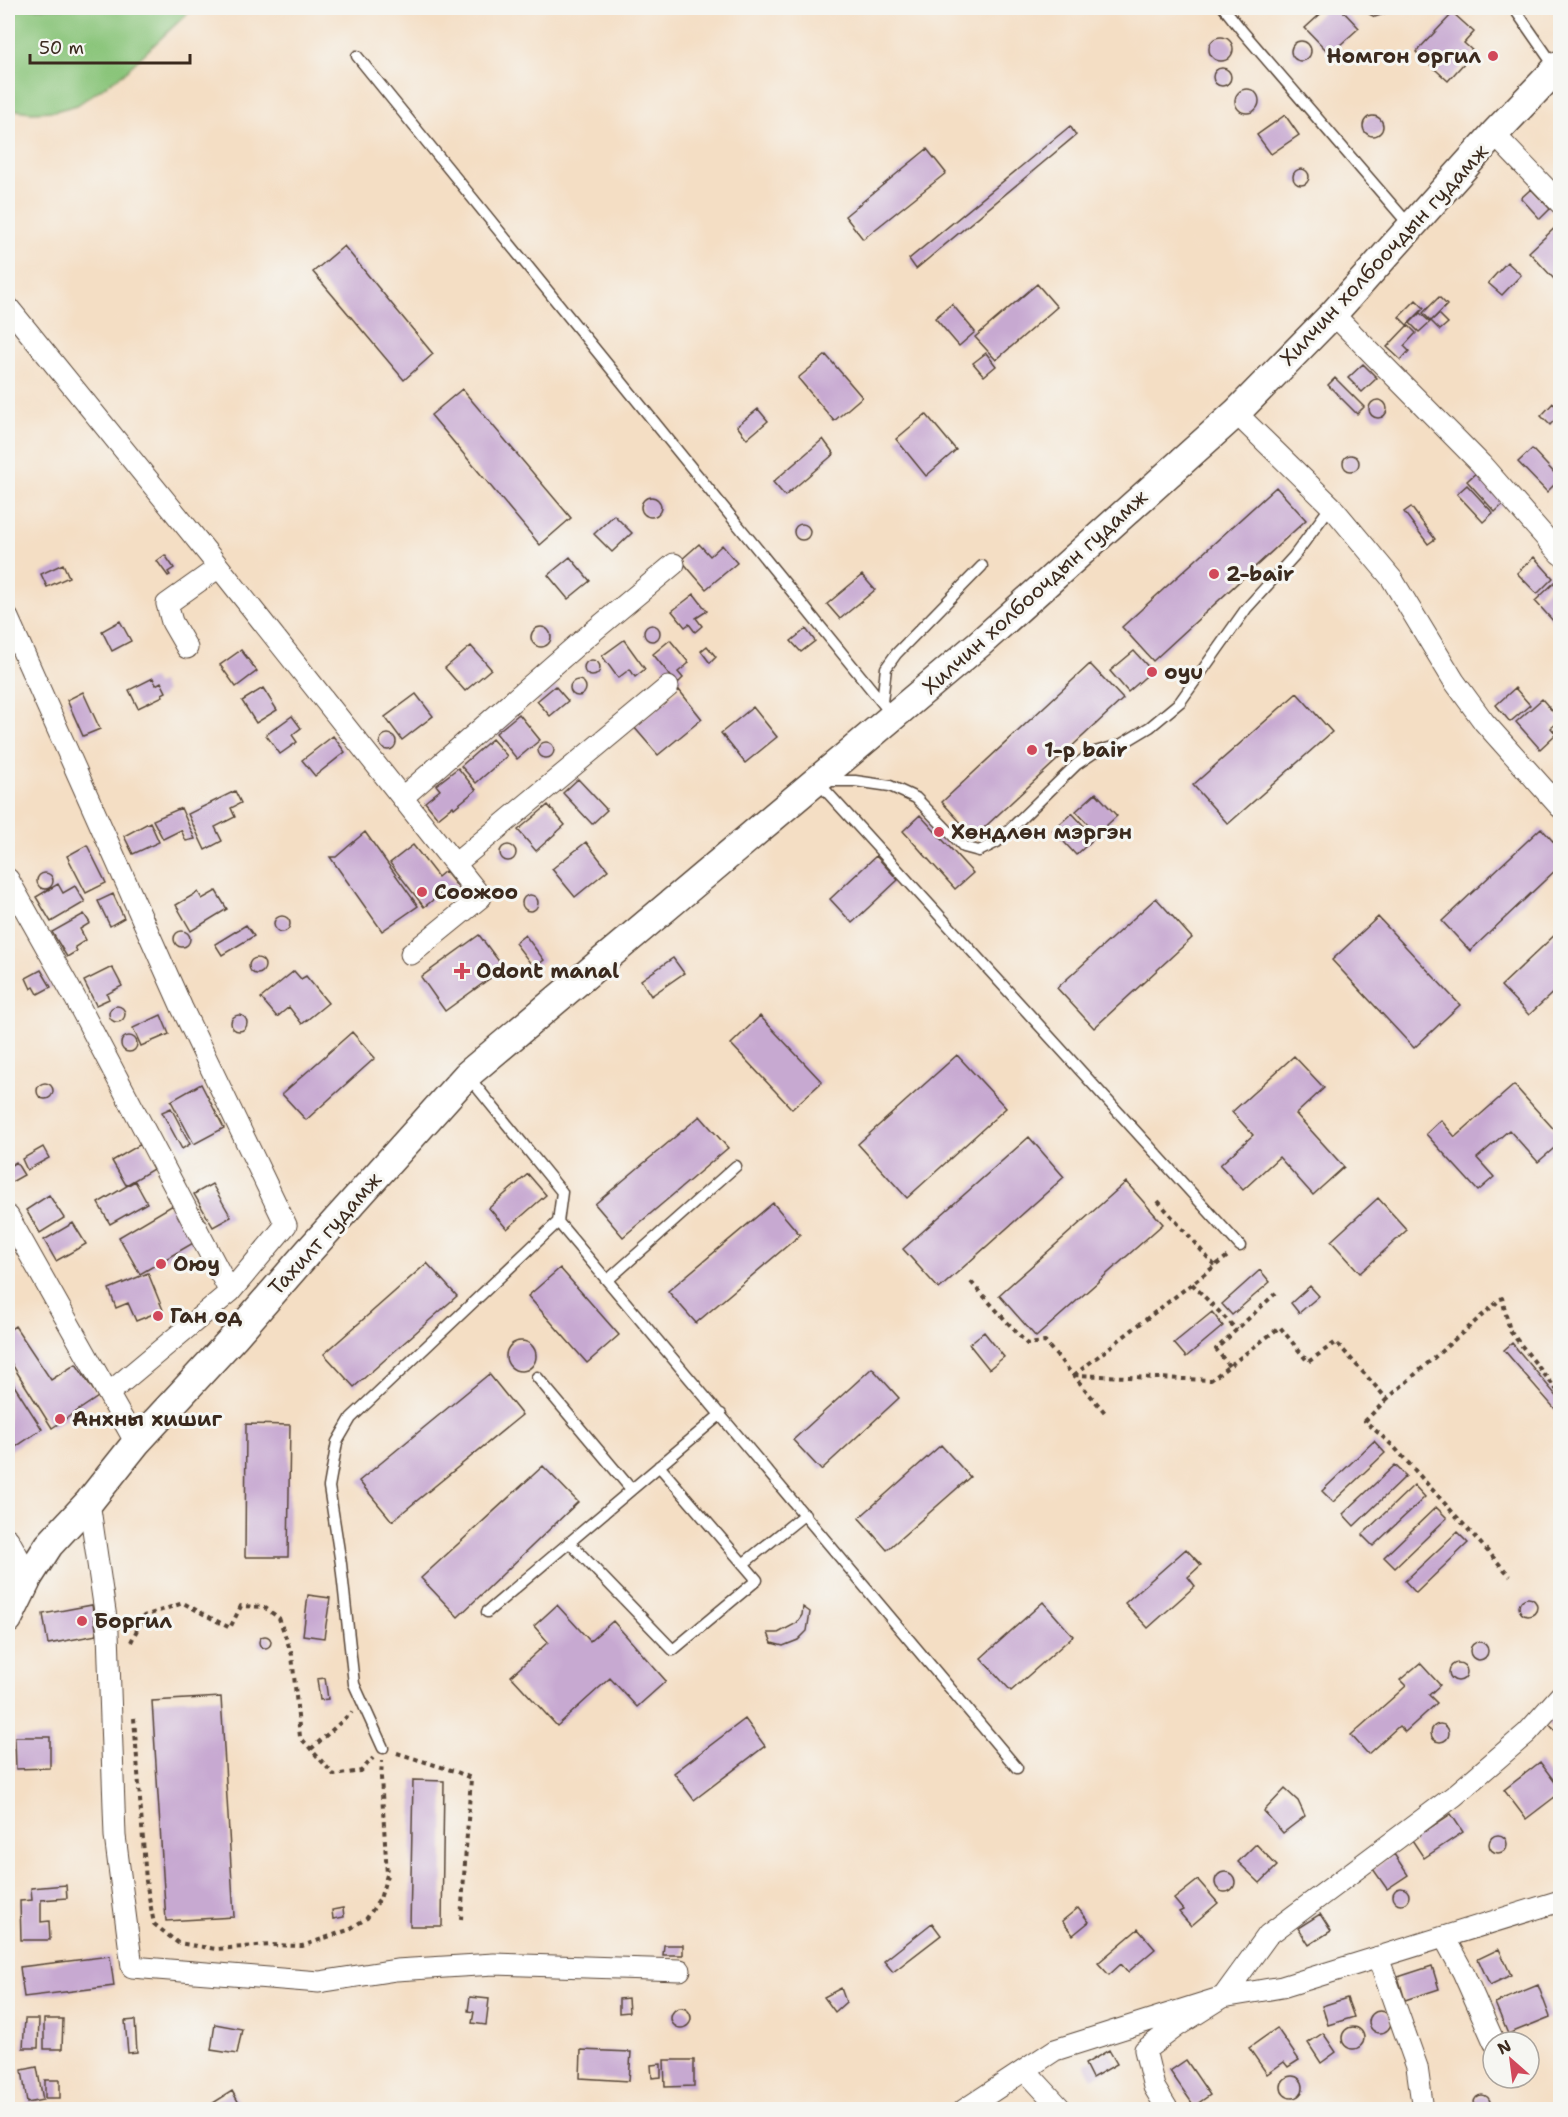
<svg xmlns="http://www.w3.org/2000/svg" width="1568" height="2117" viewBox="0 0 1568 2117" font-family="'Shantell Sans',sans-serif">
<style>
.green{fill:#8ac57a;stroke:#62784c;stroke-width:1.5}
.building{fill:#c7a9d1}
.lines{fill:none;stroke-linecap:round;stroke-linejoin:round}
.lane-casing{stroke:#574537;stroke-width:13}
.street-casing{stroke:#574537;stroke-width:23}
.secondary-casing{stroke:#574537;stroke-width:31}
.path{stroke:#574537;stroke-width:4;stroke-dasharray:4.5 4.5;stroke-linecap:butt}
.lane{stroke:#fff;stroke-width:10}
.street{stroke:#fff;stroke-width:21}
.secondary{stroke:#fff;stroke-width:28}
.poi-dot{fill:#d1495b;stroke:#f6f6f2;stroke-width:2}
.labels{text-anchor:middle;stroke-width:6;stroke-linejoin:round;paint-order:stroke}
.poi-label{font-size:21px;font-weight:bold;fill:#3b2a1e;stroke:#f6f6f2;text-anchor:start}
.street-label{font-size:21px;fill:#3b2a1e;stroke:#f6f6f2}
</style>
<rect width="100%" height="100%" fill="#f6f6f2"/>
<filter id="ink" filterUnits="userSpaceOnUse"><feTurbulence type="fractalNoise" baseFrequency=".0167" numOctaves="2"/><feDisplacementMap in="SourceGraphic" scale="12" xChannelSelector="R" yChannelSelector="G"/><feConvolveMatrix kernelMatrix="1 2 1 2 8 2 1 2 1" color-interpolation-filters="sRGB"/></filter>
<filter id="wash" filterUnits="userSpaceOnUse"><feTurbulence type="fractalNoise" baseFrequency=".008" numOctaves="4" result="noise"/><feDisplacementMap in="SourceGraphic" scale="24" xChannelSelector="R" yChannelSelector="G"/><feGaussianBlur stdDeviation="1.35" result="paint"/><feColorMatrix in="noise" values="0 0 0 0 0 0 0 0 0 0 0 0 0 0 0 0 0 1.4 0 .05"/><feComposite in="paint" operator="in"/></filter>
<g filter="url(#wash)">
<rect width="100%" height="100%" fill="#f4dec4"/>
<!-- green -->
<path class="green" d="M8,8H193L123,74L77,105L55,111L31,112L8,109Z"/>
<g id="blocks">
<!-- building -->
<path class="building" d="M1327,8H1340L1359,28L1330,54L1305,28Z
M1366,8H1386L1384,14L1375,17L1369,14Z
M1453,13L1474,32L1464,43L1474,52L1448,81L1416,52Z
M1209 49a12 12 0 1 1 24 0a12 12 0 1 1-24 0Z
M1291 51a10 10 0 1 1 20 0a10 10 0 1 1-20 0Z
M1213 77a9 9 0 1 1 18 0a9 9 0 1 1-18 0Z
M1235 101a12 12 0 1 1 24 0a12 12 0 1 1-24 0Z
M1285,115L1299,135L1271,154L1257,135Z
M1363 126a10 10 0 1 1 20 0a10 10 0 1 1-20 0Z
M1070,126L1076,135L916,269L909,259Z
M927,149L946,173L863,239L845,216Z
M1293 177a8 8 0 1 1 16 0a8 8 0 1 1-16 0Z
M1531,189L1550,209L1540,219L1521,198Z
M1560,223V273L1554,279L1529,252Z
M344,246L433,354L404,380L313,272Z
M1507,262L1521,275L1502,295L1488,283Z
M1037,284L1057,307L996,360L975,337Z
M1439,297L1447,305L1431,321L1423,313Z
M1416,300L1424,308L1407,325L1399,317Z
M952,304L975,332L959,346L935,318Z
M1420,313L1430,322L1419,332L1410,323Z
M1439,314L1448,323L1440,330L1431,321Z
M1408,325L1416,333L1404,346L1409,351L1401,360L1387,347Z
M986,353L996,366L984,376L973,363Z
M826,355L862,397L834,421L798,378Z
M1363,364L1377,378L1362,392L1348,378Z
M1335,378L1364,407L1357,414L1328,385Z
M462,389L571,518L540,545L431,415Z
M1369 409a9 9 0 1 1 18 0a9 9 0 1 1-18 0Z
M1553,403L1560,411V414L1550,425L1541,416Z
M758,409L768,421L747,439L737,426Z
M926,414L956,450L926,476L896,439Z
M823,439L834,454L785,496L773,482Z
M1532,449L1560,479L1547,492L1518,462Z
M1343 463a8 8 0 1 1 16 0a8 8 0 1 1-16 0Z
M1477,472L1516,492L1495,512L1467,481Z
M1467,485L1493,513L1483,522L1457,494Z
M1276,487L1306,520L1153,661L1122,627Z
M641 507a10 10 0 1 1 20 0a10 10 0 1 1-20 0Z
M1411,507L1435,539L1428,544L1404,512Z
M614,515L632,533L612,552L594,534Z
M794 532a8 8 0 1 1 16 0a8 8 0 1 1-16 0Z
M699,544L710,556L722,545L737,563L706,589L681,560Z
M165,555L174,568L168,572L170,575L168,576L157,561Z
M570,557L590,581L568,599L548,575Z
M1534,557L1553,578L1537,594L1517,573Z
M63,564L69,577L47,587L41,574Z
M862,575L875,590L840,619L827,604Z
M1556,581L1560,585V618L1555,623L1535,601Z
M694,594L707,611L696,618L702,626L695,632L689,624L685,627L672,611Z
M120,621L131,641L112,651L102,631Z
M644 633a8 8 0 1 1 16 0a8 8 0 1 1-16 0Z
M531 637a10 10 0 1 1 20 0a10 10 0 1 1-20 0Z
M806,629L815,641L801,652L791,641Z
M624,640L645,669L635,677L630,669L618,678L602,656Z
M670,640L689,663L678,672L683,678L677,684L653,654Z
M471,646L491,669L465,691L445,668Z
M707,646L716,657L710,663L701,651Z
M241,650L257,671L236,687L220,665Z
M1134,651L1152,671L1128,692L1110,671Z
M584 668a8 8 0 1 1 16 0a8 8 0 1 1-16 0Z
M1090,664L1123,699L974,837L942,802Z
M153,678L156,685L161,682L166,692L162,694L163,696L138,708L129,690Z
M570 688a8 8 0 1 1 16 0a8 8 0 1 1-16 0Z
M555,686L568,701L550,716L537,701Z
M263,688L277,710L256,723L242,701Z
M1515,688L1530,705L1510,722L1496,705Z
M679,690L702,719L658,755L634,727Z
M83,692L100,729L83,736L67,700Z
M1297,693L1332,732L1228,824L1193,785Z
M416,694L433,716L402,740L385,717Z
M1542,699L1560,720L1551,728L1556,734L1540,749L1516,722Z
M753,707L777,737L745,763L721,733Z
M519,714L540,740L517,759L496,733Z
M292,716L301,728L292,735L297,742L280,754L266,735Z
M380 742a8 8 0 1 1 16 0a8 8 0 1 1-16 0Z
M333,736L345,752L315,776L302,760Z
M492,739L507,756L476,783L461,766Z
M538 750a8 8 0 1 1 16 0a8 8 0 1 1-16 0Z
M458,768L476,790L454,808L453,806L438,818L425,802L440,790L436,785Z
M578,779L607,810L592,824L563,793Z
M235,791L241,803L231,808L235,817L215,827L222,841L205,850L188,814Z
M1096,793L1117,816L1097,834L1076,811Z
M548,805L565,825L536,851L518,830Z
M181,808L195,839L186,841L181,830L163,839L153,820Z
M1072,813L1095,838L1076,855L1053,830Z
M920,815L973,873L955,889L903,831Z
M150,822L159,842L133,854L124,836Z
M1541,828L1560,849V866L1470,951L1442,921Z
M365,832L418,906L382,931L330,857H336Z
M586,842L608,870L575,897L552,869Z
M500 853a8 8 0 1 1 16 0a8 8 0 1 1-16 0Z
M87,845L106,883L86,893L67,856Z
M413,845L438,877L445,871L460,890L451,896L446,890L424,907L390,863Z
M876,856L898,880L852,923L830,899Z
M37 881a8 8 0 1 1 16 0a8 8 0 1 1-16 0Z
M58,884L63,893L75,886L85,902L51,922L36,897Z
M216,891L227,909L191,931L176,905L198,892L202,899Z
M113,894L124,918L110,926L98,901Z
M522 903a8 8 0 1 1 16 0a8 8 0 1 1-16 0Z
M1156,898L1192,938L1094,1028L1057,988Z
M84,914L90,923L80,929L86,940L75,947L77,951L67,957L52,932Z
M274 924a8 8 0 1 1 16 0a8 8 0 1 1-16 0Z
M1378,917L1460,1005L1414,1048L1332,960Z
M246,925L254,936L222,955L215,944Z
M1560,930V986L1529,1015L1501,986Z
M174 939a8 8 0 1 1 16 0a8 8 0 1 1-16 0Z
M479,935L504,968L445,1011L421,977Z
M525,935L544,960L534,968L515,943Z
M249 966a8 8 0 1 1 16 0a8 8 0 1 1-16 0Z
M673,958L684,973L651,996L641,980Z
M112,967L122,986L107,994L109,999L96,1005L84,981Z
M41,970L51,987L38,994L34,987L31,989L26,978Z
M294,971L301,979L306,976L328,1003L302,1024L289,1007L277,1017L261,998Z
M109 1014a8 8 0 1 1 16 0a8 8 0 1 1-16 0Z
M231 1023a8 8 0 1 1 16 0a8 8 0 1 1-16 0Z
M161,1015L169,1034L141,1046L133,1028Z
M760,1016L822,1082L792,1109L731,1044Z
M352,1032L375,1058L306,1120L282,1094Z
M121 1044a8 8 0 1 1 16 0a8 8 0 1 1-16 0Z
M957,1055L1006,1108L907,1198L858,1144Z
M1294,1056L1324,1088L1296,1114L1344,1167L1313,1195L1279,1157L1243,1190L1220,1165L1253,1135L1232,1112Z
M37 1091a8 8 0 1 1 16 0a8 8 0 1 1-16 0Z
M201,1084L224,1128L194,1144L171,1101Z
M1514,1085L1560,1136V1143L1538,1162L1509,1130L1477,1158L1494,1177L1478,1191L1426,1134L1441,1120L1455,1137Z
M171,1108L190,1144L182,1149L162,1112Z
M700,1116L728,1148L623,1237L595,1204Z
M1029,1137L1064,1177L939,1289L903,1249Z
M141,1144L155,1168L126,1185L112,1161Z
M43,1147L49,1158L27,1170L22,1159Z
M16,1162L24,1175L8,1184V1167Z
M528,1174L546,1195L507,1229L489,1208Z
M135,1181L147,1203L110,1224L98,1203Z
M1126,1182L1163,1224L1036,1337L999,1295Z
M212,1184L231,1217L213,1227L194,1194Z
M49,1195L64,1218L40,1233L26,1210Z
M1378,1198L1407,1230L1360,1273L1331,1241Z
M773,1203L800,1235L696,1323L668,1291Z
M173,1205L195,1242L140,1274L119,1237Z
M73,1223L86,1244L56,1261L44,1240Z
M427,1263L457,1296L354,1387L324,1354Z
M560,1268L619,1335L587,1363L528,1296Z
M1260,1270L1270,1282L1232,1315L1222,1304Z
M148,1273L163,1310L136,1321L128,1303L116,1308L109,1289Z
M1310,1286L1319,1296L1299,1313L1291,1303Z
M1212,1312L1223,1326L1186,1357L1174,1343Z
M15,1326L51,1380L76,1364L98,1397L52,1428L8,1358V1331Z
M984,1332L1004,1357L989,1369L969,1344Z
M506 1356a15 15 0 1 1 30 0a15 15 0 1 1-30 0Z
M1512,1343L1560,1400V1404L1555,1409L1504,1350Z
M872,1368L899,1398L821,1470L793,1440Z
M489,1374L522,1415L392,1521L359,1481Z
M8,1376L42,1429L8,1452Z
M246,1424L290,1425L288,1557H245Z
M1374,1441L1385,1453L1333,1502L1322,1491Z
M941,1445L970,1477L887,1550L859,1518Z
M1395,1465L1406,1476L1354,1526L1343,1514Z
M543,1466L578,1502L458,1617L421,1578Z
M1414,1485L1425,1497L1373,1546L1362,1535Z
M1436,1507L1447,1518L1395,1568L1384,1557Z
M1457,1532L1468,1543L1416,1593L1405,1581Z
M1186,1549L1201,1565L1188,1577L1195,1586L1148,1628L1125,1603Z
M308,1595L330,1598L324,1638L303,1635Z
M1519 1607a9 9 0 1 1 18 0a9 9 0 1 1-18 0Z
M1043,1602L1073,1636L1011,1691L981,1658Z
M92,1605L97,1635L48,1644L43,1614Z
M557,1605L590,1641L613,1621L666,1681L637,1707L610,1678L557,1726L511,1676L548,1642L534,1626Z
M803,1607L810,1612L807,1631L798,1640L783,1646L772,1643L768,1633H778L797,1623L802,1615Z
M259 1642a6 6 0 1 1 12 0a6 6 0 1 1-12 0Z
M1470 1651a9 9 0 1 1 18 0a9 9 0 1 1-18 0Z
M1420,1663L1440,1685L1429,1695L1437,1703L1405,1732L1399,1726L1368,1754L1351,1735L1406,1686L1400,1680Z
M1449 1672a9 9 0 1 1 18 0a9 9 0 1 1-18 0Z
M325,1678L328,1699L320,1700L317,1679Z
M221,1697L234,1917L166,1921L152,1701Z
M1560,1712V1736L1548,1723Z
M745,1719L765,1746L694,1800L674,1773Z
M1431 1733a9 9 0 1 1 18 0a9 9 0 1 1-18 0Z
M15,1737H50V1768L16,1769Z
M1540,1762L1560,1789V1793L1526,1819L1504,1790Z
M413,1780L444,1781L442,1926H410Z
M1285,1789L1298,1801L1305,1816L1283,1833L1264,1811Z
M1451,1814L1463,1832L1424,1858L1412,1840Z
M1489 1844a9 9 0 1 1 18 0a9 9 0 1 1-18 0Z
M1256,1844L1277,1866L1260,1883L1238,1862Z
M1394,1854L1408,1875L1387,1889L1373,1869Z
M1215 1882a10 10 0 1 1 20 0a10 10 0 1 1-20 0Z
M1198,1880L1218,1903L1191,1926L1179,1912L1183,1910L1174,1899Z
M66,1885L67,1898L41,1900V1922L49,1921L50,1940H21L20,1901L32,1900L31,1888Z
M1393 1896a8 8 0 1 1 16 0a8 8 0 1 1-16 0Z
M343,1908L344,1917L333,1919L332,1910Z
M1078,1908L1089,1922L1073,1935L1062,1921Z
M1320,1914L1331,1931L1309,1945L1298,1928Z
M932,1923L941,1935L893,1972L884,1961Z
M1138,1929L1155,1949L1128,1972L1121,1964L1109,1975L1098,1963Z
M664,1945H683V1955H663Z
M1499,1949L1511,1975L1490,1985L1478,1959Z
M110,1956L114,1986L24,1997L20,1967Z
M1432,1966L1439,1989L1405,2000L1398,1977Z
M1538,1985L1550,2017L1508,2034L1495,2003Z
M841,1988L846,2002L835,2012L824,1997Z
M470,1997L489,1999L486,2025L472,2023L474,2012L468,2011Z
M628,1998L629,2012L619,2013V1999Z
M1347,1998L1354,2017L1328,2025L1322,2006Z
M671 2018a10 10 0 1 1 20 0a10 10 0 1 1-20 0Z
M1369 2022a11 11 0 1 1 22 0a11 11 0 1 1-22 0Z
M25,2019H39L38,2048H23Z
M44,2019H63L62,2049H44Z
M135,2020L137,2052L128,2053L125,2021Z
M215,2024L242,2029L237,2054L211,2050Z
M1342 2038a11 11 0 1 1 22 0a11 11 0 1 1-22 0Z
M1277,2028L1299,2060L1288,2067L1284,2062L1267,2074L1249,2048Z
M1323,2033L1336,2052L1321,2063L1308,2043Z
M581,2050L631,2052L629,2081L580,2078Z
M1109,2050L1117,2064L1092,2078L1085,2064Z
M664,2060H694V2086L665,2087Z
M1186,2060L1210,2095L1194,2106L1170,2071Z
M661,2064V2077L652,2078L651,2065Z
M37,2067L43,2100L27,2103L22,2070Z
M1281 2087a11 11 0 1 1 22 0a11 11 0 1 1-22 0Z
M45,2080H60V2098H45Z
M232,2091L243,2110H202Z
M1474 2103a8 8 0 1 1 16 0a8 8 0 1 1-16 0Z"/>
</g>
</g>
<g filter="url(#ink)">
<use href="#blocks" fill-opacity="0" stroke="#574537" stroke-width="1.5"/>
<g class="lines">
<!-- lane casing -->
<g class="lane-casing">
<path id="lane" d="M1224,8L1243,32L1411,227
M1514,8L1555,67
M357,56L893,716
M882,702L886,668L896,654L982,566
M817,781L1240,1246
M826,781H855L890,786L916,798L964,847L979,851L997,842L1077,764L1095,752L1120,745L1150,727L1180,702L1246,609L1294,556L1331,506
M467,1075L562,1192L558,1222L1017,1768
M609,1279L736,1166
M537,1377L631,1489
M569,1542L673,1650L757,1580L659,1466
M743,1564L805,1514
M487,1612L721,1414
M383,1748L354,1684L341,1564L329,1487L337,1442L351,1418L558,1222"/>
</g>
<!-- street casing -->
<g class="street-casing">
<path id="street" d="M1494,134L1560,203
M8,307L219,567L481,897L411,954
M1333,314L1481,464L1560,554
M1236,413L1331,506L1392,579L1454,681L1484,722L1560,807
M8,618L182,1008L286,1225L230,1292L109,1393
M187,648L172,622L167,604L219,567
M403,797L578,644L674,564
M455,864L668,687
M8,879L75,998L230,1292
M8,1216L136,1443
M89,1502L108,1632L115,1836L132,1967L319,1982L396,1970L494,1964L680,1970
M8,1539L29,1576
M1444,1937L1463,1972L1494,2042
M1378,1957L1417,2067L1423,2110
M1025,2070L1062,2110
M964,2110L1055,2050L1223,1997L1268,1935L1454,1796L1527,1733L1560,1696
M1168,2110L1154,2087L1145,2050L1177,2026L1223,1997L1282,1987L1560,1901"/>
</g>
<!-- secondary casing -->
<g class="secondary-casing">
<path id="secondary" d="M8,1619L29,1576L49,1545L89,1502L136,1443L234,1337L308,1252L467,1075L979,644L1236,413L1333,314L1494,134L1560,65"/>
</g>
<!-- path -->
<path class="path" d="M1158,1201L1215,1266
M971,1282L1027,1344L1045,1342L1107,1415
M1192,1284L1237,1330
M1229,1366L1216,1349L1278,1291
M1074,1375L1211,1380L1280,1327L1308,1362L1336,1342L1387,1399L1502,1298L1510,1331L1560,1394
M1074,1375L1229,1255
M1387,1399L1365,1421L1394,1447L1510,1576
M131,1642L144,1616L183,1603L230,1628L241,1606L264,1607L279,1618L292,1655L300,1737L334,1775L361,1771L373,1758
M134,1718L146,1881L154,1924L178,1943L216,1949L271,1945L302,1946L348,1930L367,1918L380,1899L387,1875L381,1777L382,1761
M311,1749L352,1712
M397,1753L457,1772L471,1778L461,1919"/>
<!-- lane -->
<use href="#lane" class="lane"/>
<!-- street -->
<use href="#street" class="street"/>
<!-- secondary -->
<use href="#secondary" class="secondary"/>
</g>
</g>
<!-- markers -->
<g class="poi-dot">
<circle cx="1493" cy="56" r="6"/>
<circle cx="1214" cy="574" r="6"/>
<circle cx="1152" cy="672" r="6"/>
<circle cx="1032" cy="750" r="6"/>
<circle cx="939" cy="832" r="6"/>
<circle cx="422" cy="892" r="6"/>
<path d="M459 962h6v6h6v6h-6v6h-6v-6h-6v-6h6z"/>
<circle cx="161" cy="1264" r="6"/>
<circle cx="158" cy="1316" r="6"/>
<circle cx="60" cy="1419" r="6"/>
<circle cx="82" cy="1621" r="6"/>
</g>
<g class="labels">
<!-- poi labels -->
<g class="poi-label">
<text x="1481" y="63" text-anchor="end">Номгон оргил</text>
<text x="1226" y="581">2-bair</text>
<text x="1164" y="679">oyu</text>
<text x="1044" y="757">1-p bair</text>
<text x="951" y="839">Хөндлөн мэргэн</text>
<text x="434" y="899">Соожоо</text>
<text x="476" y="978">Odont manal</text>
<text x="173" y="1271">Оюу</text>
<text x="170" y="1323">Ган од</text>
<text x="72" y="1426">Анхны хишиг</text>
<text x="94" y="1628">Боргил</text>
</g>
<!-- street labels -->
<g class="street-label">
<text transform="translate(1384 255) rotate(-47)" y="7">Хилчин холбоочдын гудамж</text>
<text transform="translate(1035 592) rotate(-42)" y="7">Хилчин холбоочдын гудамж</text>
<text transform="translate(325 1234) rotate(-48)" y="7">Тахилт гудамж</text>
</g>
</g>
<!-- margin -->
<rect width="1568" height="2117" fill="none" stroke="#f6f6f2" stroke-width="30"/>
<!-- north arrow -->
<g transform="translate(1511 2060) rotate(332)"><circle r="28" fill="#f6f6f2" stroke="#aba49d" stroke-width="1.5"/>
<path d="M0-4.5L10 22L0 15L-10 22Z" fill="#d1495b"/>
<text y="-9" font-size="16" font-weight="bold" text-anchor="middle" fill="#3b2a1e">N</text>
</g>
<!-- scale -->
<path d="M30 54v9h160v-9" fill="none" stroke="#3b2a1e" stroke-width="3"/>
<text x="39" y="54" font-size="18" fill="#3b2a1e" stroke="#f6f6f2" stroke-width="4.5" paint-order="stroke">50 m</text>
</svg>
